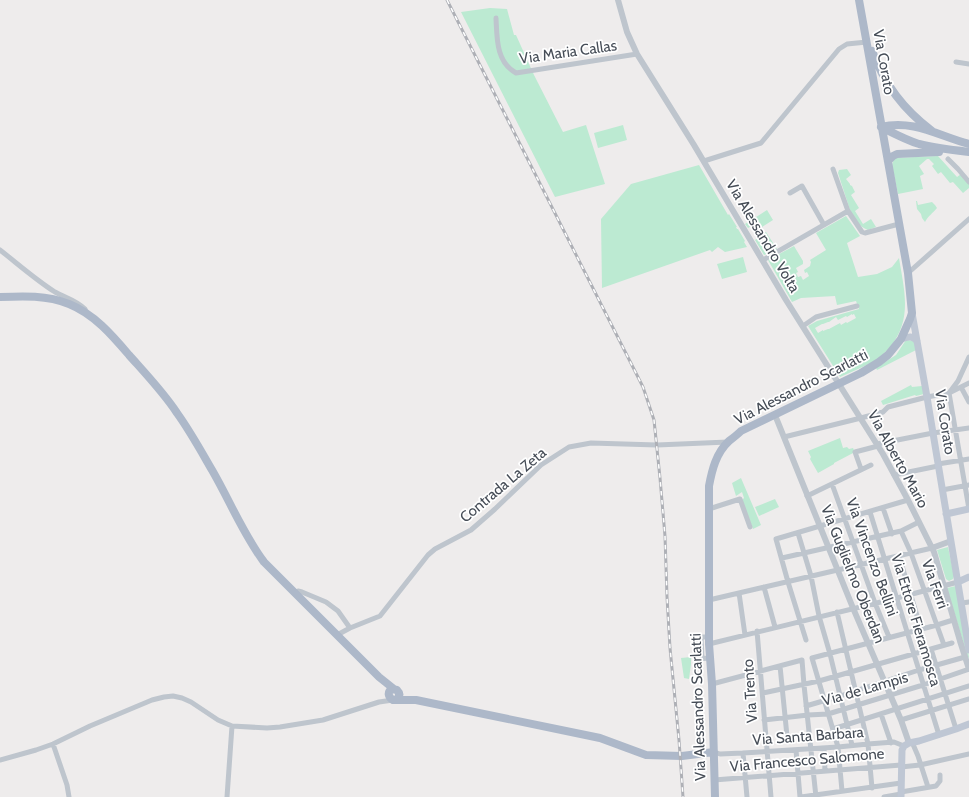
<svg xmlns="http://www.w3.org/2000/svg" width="969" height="797" viewBox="0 0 969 797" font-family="Cabin,sans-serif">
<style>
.green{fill:#bcead2;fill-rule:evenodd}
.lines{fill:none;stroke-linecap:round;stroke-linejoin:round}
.minor{stroke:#bec5cd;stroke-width:5}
.tertiary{stroke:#bec5cd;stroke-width:6}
.secondary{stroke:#bfc7d4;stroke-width:7}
.primary{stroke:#adb8c9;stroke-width:8}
.rail-casing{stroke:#aeb0b6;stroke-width:3}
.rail{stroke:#fff;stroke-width:1.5;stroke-dasharray:4.5;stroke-linecap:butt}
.labels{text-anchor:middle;stroke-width:3.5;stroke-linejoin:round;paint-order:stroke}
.street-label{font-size:15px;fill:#464d57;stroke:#fff}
</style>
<rect width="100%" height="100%" fill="#eeecec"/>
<!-- green -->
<path class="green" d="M490,8L507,9L514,35H516L534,75L563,132L586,125L605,184L555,197L461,12Z
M623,125L627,140L598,148L594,133Z
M938,156L957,177L961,174L969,184V188L963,193L953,182L950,183L941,172L938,174L932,166L934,164L929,159H927L919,166L924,174L920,176L923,189L898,194L892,165L894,158Z
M699,165L728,215L729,214L737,227H736L737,229H738L745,241L744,242L747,247L725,252L718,247L712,252L710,250L602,288L601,219L631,184Z
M847,169L851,175L846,179L850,184V185L852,186L855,192L851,195L859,208L855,211L863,224L871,219L876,227L868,230C859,227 853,218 850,210L838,173L839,170Z
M916,201H917L918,205L932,202L935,205L937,208C933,213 928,216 925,222L922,218L921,214L917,209Z
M767,210L773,220L762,227L759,222L748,228L745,224Z
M846,216L860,236L847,243L858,277L877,274L892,267L899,258C904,290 913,319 890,347C885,353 878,359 871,363C861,368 851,372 840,377L808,326L817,321L859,309L856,301L837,305L835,296L801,298L792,302L768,260L794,246L803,261V264L796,268L798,272L796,273L798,277L801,276L803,280L809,276L807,272L805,273L804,270L810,266L811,262L810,260L826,250L816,233ZM852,314V315L854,314L856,318L847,323L846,322L841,325L840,323L829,329H828L823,331V330L818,333L815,328L822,324H823L828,322H829L836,317L838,320L846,316L847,317Z
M766,232L777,249L774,250L770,243L769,244L765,238L760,241L769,253L764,255L755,240Z
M743,257L747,272L722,279L717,264Z
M906,340L915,341L916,350L877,370L876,368L896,355Z
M911,385L912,387L922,386L924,394L916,396L915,395L883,405L881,401Z
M840,438L843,448L847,447L849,449L853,448L855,452L834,463V464L818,473L810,459L811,457L808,451Z
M741,478L761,525L753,529L742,500L744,498L742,492L736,496L732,483Z
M775,499L779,507L759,516L755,507Z
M948,547L954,576L953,579L949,581L946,579L937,550Z
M956,586L969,657L968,658L947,588Z
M691,657V664L689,679L684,678L681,658Z"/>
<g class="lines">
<!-- minor -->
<path class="minor" d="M496,18C497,38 496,62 516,73L637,54
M956,62L969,64
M948,159L958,169L969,182
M704,161L761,143L839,49L847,44L867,42
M833,169L848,211L862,232L865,233L899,224
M790,193L802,186L824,225
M0,250C18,264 36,280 55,292C66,298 76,300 85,309
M763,260L848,211
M908,273L969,219
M803,326L816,317L857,306
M961,387L969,402
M784,437L861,418L883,412L888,407L927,397L949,393L958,381L969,357
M877,444L933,433L969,428
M938,464L969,459
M861,469L855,452L878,446
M894,475L938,466
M832,484L875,603L889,637
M942,490L969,485
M807,496L871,465
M883,508L892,534
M709,509L740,499L750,527
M969,509L949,393L969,383
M870,512L939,735
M901,531L911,553L944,645
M798,533L811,576L819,616L830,654L852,745
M899,556L921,629
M782,558L901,531L919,522
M764,587L775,627
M295,593L298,591L302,592L326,602L338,611L350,628
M739,593L745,635
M709,600L932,548
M962,603L969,602
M837,612L868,744L872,788
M757,631L771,797
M337,635L350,628L380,616L428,555L435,549L471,530L495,509L541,465L569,447L591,443L657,445L728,442
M701,637L702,658
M709,637H695L696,659L710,658
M806,640L788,582L776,539L908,500
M709,644L897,598L958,582
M931,649L956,729
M780,666L787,736
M712,684L802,660L804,685L816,797
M763,693L819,681L952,643
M806,706L840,696L919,670L965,657
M881,714L891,743
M764,720L808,715L828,714L923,685L969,669
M901,720L969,699
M833,729L969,686
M912,742L918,756L928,787
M53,744L67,785L69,797
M824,748L825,771
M796,750L800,797
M714,752L720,754L743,753L838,747L868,744L894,742L904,746
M743,753L747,797
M0,760L36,750L53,744L90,726L152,700L164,697L173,696L182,698L191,702L218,720L232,726L267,728L280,727L323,720L379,702L393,700
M901,767L920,765L969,754
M714,780L901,765
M842,791L838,747L812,658L937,625L953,620
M901,792L936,786L940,781V775
M227,797L232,726
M801,797L901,783
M884,797L901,794"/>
<!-- tertiary -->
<path class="tertiary" d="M618,0L627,32L637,54L694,145L786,300L883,454L908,500L934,552L960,641L969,669
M775,415L853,608L901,720L909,743
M932,548L951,541"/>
<!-- secondary -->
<path class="secondary" d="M912,313L927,397L969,650
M901,339C908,337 912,335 917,341
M946,514L969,509
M958,582L969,577
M901,797L902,750L904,746L909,743L919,741L956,729L969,724"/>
<!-- primary -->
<path class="primary" d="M872,51C885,85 903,109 932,131
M881,127C893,133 906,140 919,144C935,148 952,150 969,152
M881,127C913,119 939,136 969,144
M888,161L893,156L897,154L939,152
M0,297C23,296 47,295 69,304C94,314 112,335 129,355C145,373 164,393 177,413C190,431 201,451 212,470C230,501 243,534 264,562L379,677L394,689
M397,699C400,696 400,693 397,690L392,689C387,692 388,697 393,700H416L600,738L646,755L682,756L714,752
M715,797L712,684L709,644V486C712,470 716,453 729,441C733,438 737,435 741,431L861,373L879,362L888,355L901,339L910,319L912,313L908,273L859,0"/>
<!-- rail casing -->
<g class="rail-casing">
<path id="rail" d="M447,0L643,387L654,420L660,478L665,536L667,597L670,648L679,740L683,797"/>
</g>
<!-- rail -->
<use href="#rail" class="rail"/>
</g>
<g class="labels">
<!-- street labels -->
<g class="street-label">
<text transform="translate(568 52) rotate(-8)" y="5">Via Maria Callas</text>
<text transform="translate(884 62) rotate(80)" y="5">Via Corato</text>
<text transform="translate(763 236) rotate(59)" y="5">Via Alessandro Volta</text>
<text transform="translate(801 387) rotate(-27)" y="5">Via Alessandro Scarlatti</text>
<text transform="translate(945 422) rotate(81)" y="5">Via Corato</text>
<text transform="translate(898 459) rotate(61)" y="5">Via Alberto Mario</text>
<text transform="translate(503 485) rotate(-40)" y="5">Contrada La Zeta</text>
<text transform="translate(872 557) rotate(70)" y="5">Via Vincenzo Bellini</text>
<text transform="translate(853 574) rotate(68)" y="5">Via Guglielmo Oberdan</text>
<text transform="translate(935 584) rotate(70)" y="5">Via Ferri</text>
<text transform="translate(916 620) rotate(73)" y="5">Via Ettore Fieramosca</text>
<text transform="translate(865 689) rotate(-16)" y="5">Via de Lampis</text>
<text transform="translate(750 691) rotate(-94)" y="5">Via Trento</text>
<text transform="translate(698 707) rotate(-92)" y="5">Via Alessandro Scarlatti</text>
<text transform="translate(808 736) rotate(-4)" y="5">Via Santa Barbara</text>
<text transform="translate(807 760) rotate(-5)" y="5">Via Francesco Salomone</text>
</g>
</g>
</svg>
